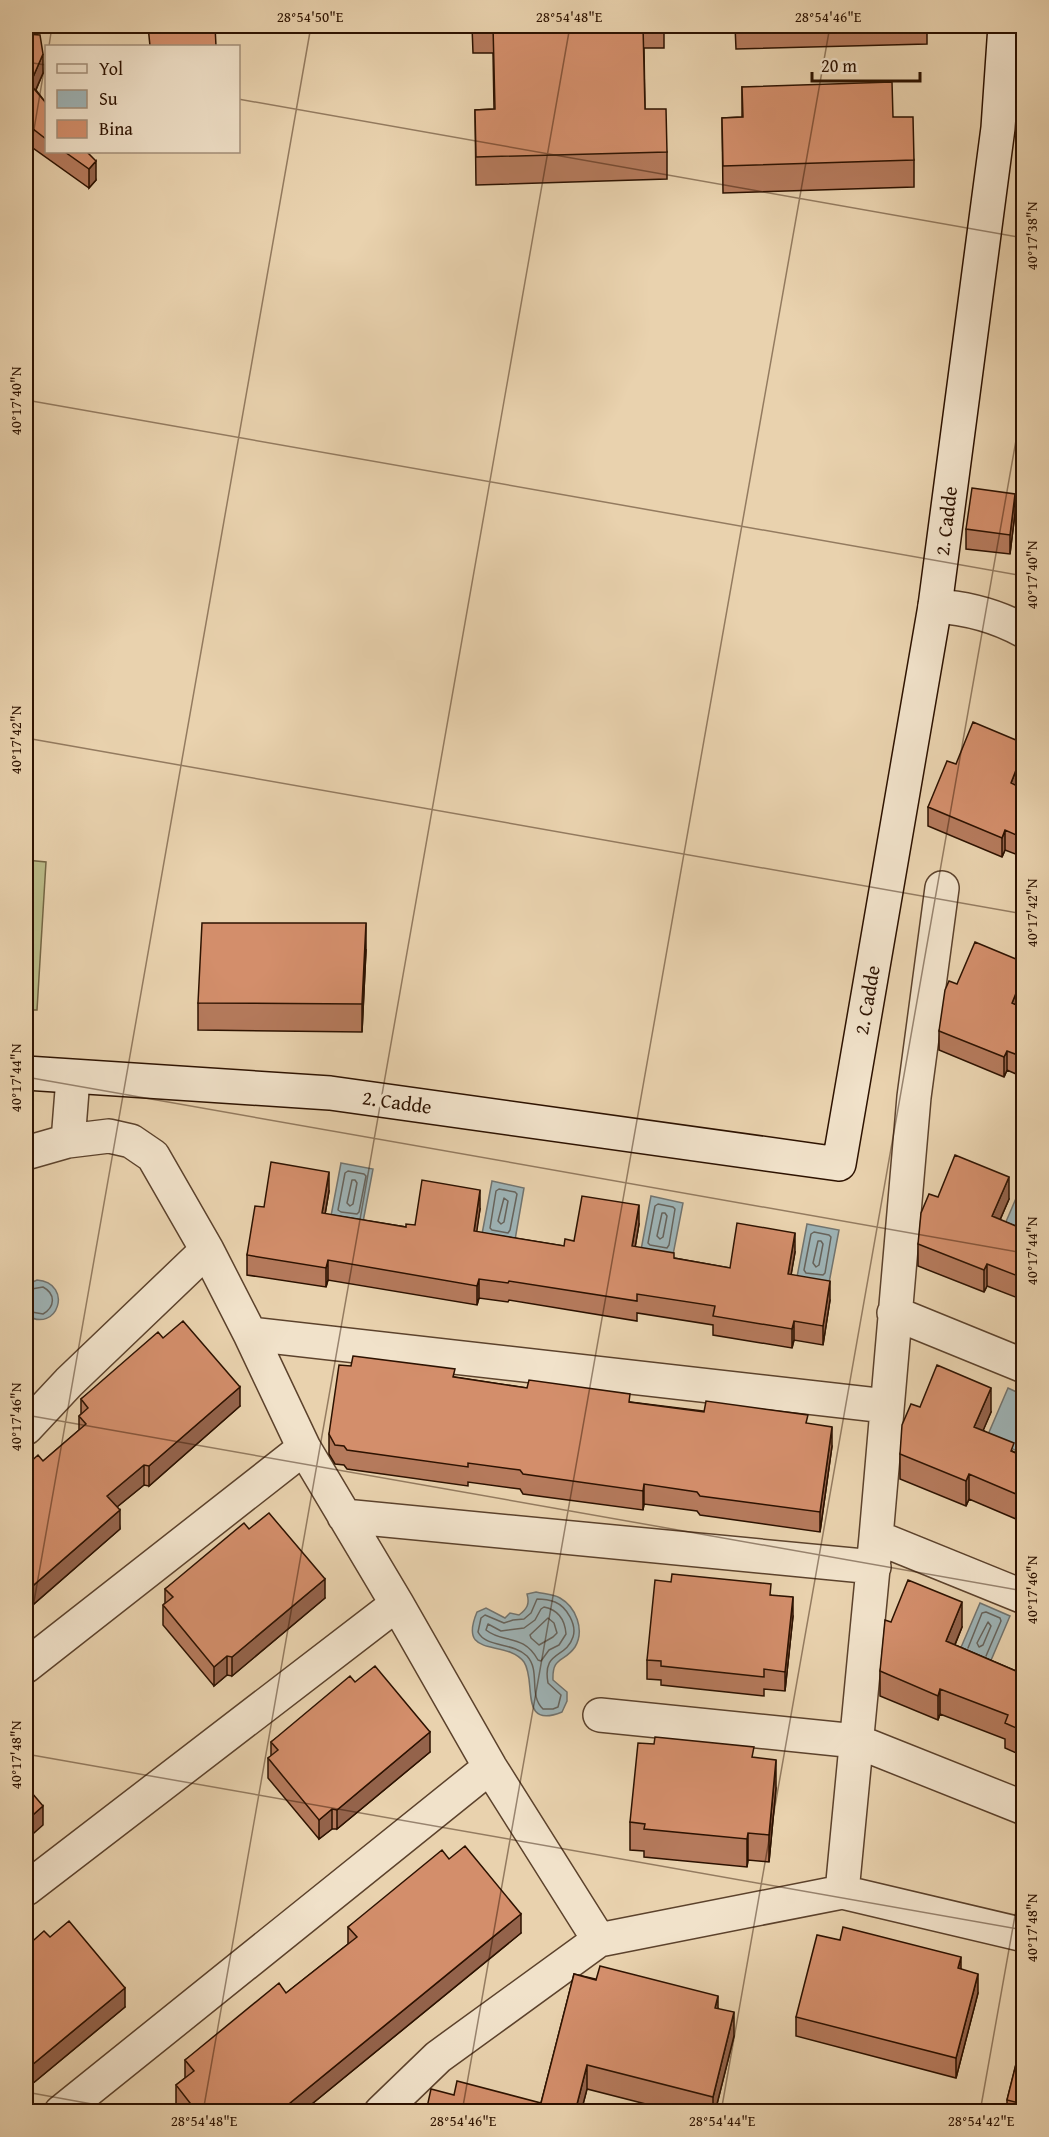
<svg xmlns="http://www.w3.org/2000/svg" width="1049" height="2137" viewBox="0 0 1049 2137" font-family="'Gentium Book Plus',serif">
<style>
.green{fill:#babb88;stroke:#746644;stroke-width:1.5}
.water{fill:#9eb4b7;stroke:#71736e;stroke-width:1.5}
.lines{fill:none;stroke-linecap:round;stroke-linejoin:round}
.shore{stroke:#66635c;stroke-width:1.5}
.street-casing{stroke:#5c422c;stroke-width:36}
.secondary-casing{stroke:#2d1200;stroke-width:36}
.street{stroke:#f1e2ca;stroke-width:33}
.secondary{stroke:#f1e2ca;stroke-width:33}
.wall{fill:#b57a5c;stroke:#2d1200;stroke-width:1.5}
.shaded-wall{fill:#94634b;stroke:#2d1200;stroke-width:1.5}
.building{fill:#d38e6b;stroke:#2d1200;stroke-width:1.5}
.ticks{fill:none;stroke:#2d1200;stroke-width:1.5;stroke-opacity:0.45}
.labels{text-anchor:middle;stroke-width:6;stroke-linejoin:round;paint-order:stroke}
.street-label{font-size:20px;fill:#2d1200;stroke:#f1e2ca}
.neatline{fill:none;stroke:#2d1200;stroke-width:2}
.ticks-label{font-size:15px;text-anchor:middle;fill:#2d1200}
</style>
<rect width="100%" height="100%" fill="#e9d2ae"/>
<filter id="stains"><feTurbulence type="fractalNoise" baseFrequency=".00333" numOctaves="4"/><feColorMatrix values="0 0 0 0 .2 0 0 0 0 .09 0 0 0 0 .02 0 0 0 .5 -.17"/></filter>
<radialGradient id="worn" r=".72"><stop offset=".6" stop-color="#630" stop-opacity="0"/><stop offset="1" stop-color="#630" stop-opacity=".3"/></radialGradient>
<!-- green -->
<path class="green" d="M26,860L46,862L37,1010H26Z"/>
<!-- water -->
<path class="water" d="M341,1163L373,1169L363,1222L331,1216Z
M492,1181L524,1188L515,1240L482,1234Z
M1023,1182V1232L1005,1224Z
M651,1196L683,1203L673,1255L641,1250Z
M807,1224L839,1230L829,1283L797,1277Z
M37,1280C74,1283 58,1335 26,1315V1285Z
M1008,1388L1023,1395V1436L1017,1451L987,1437Z
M536,1592C544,1594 553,1594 560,1598C576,1607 585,1630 575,1647C564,1663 552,1656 553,1680L567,1692V1701L562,1712C518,1730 537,1681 524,1662C506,1638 457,1660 477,1612L486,1608L505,1618L510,1613L519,1615C527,1609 530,1604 527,1594Z
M980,1603L1010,1616L989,1665L959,1652Z"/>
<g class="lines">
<!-- shore -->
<path class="shore" d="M348,1171L364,1174L366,1176L359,1212L357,1214L341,1212L338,1210L345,1173Z
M352,1180H355L357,1183L353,1204L350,1206L347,1203Z
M499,1189L515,1192L517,1194L510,1230L508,1233L492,1230L490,1228L496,1191Z
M504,1198L508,1201L504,1222L501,1224L498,1221Z
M658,1204L673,1207L675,1209L669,1245L667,1248L650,1245L648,1243L655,1206Z
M662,1213H665L667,1216L663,1237L660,1239L657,1236Z
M814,1232L829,1235L831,1237L825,1273L823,1275L806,1273L804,1270L811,1234Z
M818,1241H821L823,1244L819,1265L816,1267L813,1263Z
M26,1290L43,1287C56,1294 55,1307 43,1314L26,1311
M537,1599C542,1599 550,1600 555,1602C567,1607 577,1625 573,1637C566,1659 542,1650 548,1683L561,1695L558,1707L553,1709H543C528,1695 541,1671 527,1656C513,1642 486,1648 478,1632L481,1618L485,1615L504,1623L513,1620L524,1619L531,1613Z
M544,1607C559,1610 565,1620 566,1634L559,1645L549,1650L541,1661L538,1660C523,1633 503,1644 486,1630L488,1624L501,1631L524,1628L535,1620L541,1609Z
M548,1618L554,1623L557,1633L553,1637L539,1645L531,1638L530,1635Z
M988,1622L991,1626L983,1645L979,1647L977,1643Z
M968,1648L982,1613L986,1612L1000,1618L1001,1621L986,1656"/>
<!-- street casing -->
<g class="street-casing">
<path id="street" d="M935,606C967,608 995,615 1024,631
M73,1078L68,1141L109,1136L131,1141L153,1156L207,1250L250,1334L304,1448L397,1604L490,1767L599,1940
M26,1153L68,1141
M894,1313L1024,1366
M250,1334L886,1406
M26,1428L69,1382L207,1250
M344,1516L874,1567
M876,1537L1024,1597
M26,1666L304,1448
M600,1715L856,1741L1024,1808
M26,1889L397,1604
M842,1892L876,1537L914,1097L942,888
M61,2112L490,1767
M381,2112L438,2057L599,1940L842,1892L1024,1935"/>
</g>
<!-- secondary casing -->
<g class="secondary-casing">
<path id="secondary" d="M26,1073L330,1093L839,1164L935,606L998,128L1005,26"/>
</g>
<!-- street -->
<use href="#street" class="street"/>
<!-- secondary -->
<use href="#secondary" class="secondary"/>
</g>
<!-- wall -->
<path class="wall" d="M472,26H664V48H644L645,109L667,152V179L476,185L475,110L494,109L493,53H473Z
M735,26H927V44L736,49Z
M26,34L43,73L36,90L46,103V152H87L96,180L89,188L33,148Z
M742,87L893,117L914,160V187L723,193L722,118L742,117Z
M1015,513L1010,554L966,549V529Z
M956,764L1023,789V857L1005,850L1002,857L928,826V807Z
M366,950L362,1032L198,1030V1003Z
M957,984L1023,1008V1077L1007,1070L1004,1077L939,1050V1031Z
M329,1191L325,1214L406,1227L415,1225L480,1209L476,1232L564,1246L574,1241L639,1224L635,1247L674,1258L730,1268L795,1252L791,1274L830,1300L823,1345L794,1340L792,1348L713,1335V1325L637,1313V1321L509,1300L508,1302L479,1298L477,1305L328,1280L326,1287L247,1275V1255L264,1207Z
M938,1197L1009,1199L1000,1220L1023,1229V1300L987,1286L984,1292L918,1266V1244Z
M163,1338L240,1406L149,1486L144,1485L117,1507L120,1529L28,1609L26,1608V1466L43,1461L79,1430V1416L81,1414V1399Z
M351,1366L455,1377L527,1388L630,1402L808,1424L832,1446L820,1532L700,1515L697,1511L644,1504L643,1510L523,1494L520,1489L468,1482V1486L347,1469L344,1465L335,1464L329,1454V1434Z
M920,1407L991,1412L983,1430L1014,1452L1023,1456V1522L969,1499L966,1506L900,1479V1454Z
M249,1529L325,1598L232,1676L227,1675L214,1686L163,1625V1605L165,1603V1589Z
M771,1595L793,1616L785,1691L764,1689V1696L661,1685V1680L647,1679V1660Z
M891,1622L962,1627L955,1645L1023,1674V1756L1005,1748V1739L940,1714L938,1720L880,1696V1671Z
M355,1682L430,1752L337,1829H332L319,1839L268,1778V1758L271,1756V1742Z
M754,1758L776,1788L769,1862L748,1860L747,1867L644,1857V1851L630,1850V1822Z
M449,1859L521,1933L302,2112H182L176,2104V2085L185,2078V2060L286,1993L348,1944V1927Z
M50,1937L125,2007L32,2084H27L26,1947Z
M961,1969L978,1993L956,2078L796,2036V2017Z
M574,1974L718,2008L734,2036L715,2112H677L587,2089L581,2112L454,2095L541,2103Z
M1023,2036V2112H1007V2100Z"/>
<!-- shaded-wall -->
<path class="shaded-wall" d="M43,54V73L30,103V84Z
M33,129V148L26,152V133Z
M96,161V180L89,188V169Z
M1015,494V513L1010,554V535Z
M1023,752V771L1011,803V783Z
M1005,830V850L1002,857V838Z
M366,923V950L362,1032V1004Z
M1023,976V996L1012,1022V1003Z
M1007,1051V1070L1004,1077V1057Z
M329,1172V1191L322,1232V1213Z
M1009,1177V1199L992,1238V1216Z
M480,1190V1209L474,1251V1231Z
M639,1205V1224L632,1266V1246Z
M795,1233V1252L788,1293V1274Z
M328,1260V1280L326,1287V1268Z
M987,1264V1286L984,1292V1270Z
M479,1279V1298L477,1305V1286Z
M830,1281V1300L823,1345V1326Z
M794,1321V1340L792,1348V1329Z
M240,1387V1406L149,1486V1466Z
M991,1388V1412L974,1452V1427Z
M832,1427V1446L820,1532V1512Z
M144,1465V1485L107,1515V1496Z
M969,1474V1499L966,1506V1481Z
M644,1484V1504L643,1510V1491Z
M120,1510V1529L28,1609V1590Z
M325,1579V1598L232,1676V1657Z
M793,1597V1616L785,1691V1672Z
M962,1602V1627L946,1666V1641Z
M227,1656V1675L214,1686V1667Z
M940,1689V1714L938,1720V1696Z
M430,1732V1752L337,1829V1810Z
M776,1760V1788L769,1862V1835Z
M43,1806V1825L26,1840V1821Z
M332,1809V1829L319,1839V1820Z
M748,1833V1860L747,1867V1839Z
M521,1914V1933L302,2112H279Z
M961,1957V1976L958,1968Z
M978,1974V1993L956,2078V2058Z
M125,1988V2007L32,2084V2065Z
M718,1996V2020L715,2008Z
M734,2012V2036L715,2112H713V2097Z
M27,2064V2084L26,2085V2065Z
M587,2065V2089L581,2112H575Z"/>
<!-- building -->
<path class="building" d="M148,26H215L216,46H150Z
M493,26H643L645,109H666L667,152L476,157L475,110L495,109Z
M26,34L40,35L43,54L30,84L46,103V139L33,129L26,133Z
M892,82L893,117H913L914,160L723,166L722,118L743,117L742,87Z
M65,152H87L96,161L89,169Z
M972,488L1015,494L1010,535L966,529Z
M973,722L1023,743V752L1011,783L1023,789V838L1005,830L1002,838L928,807L947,761L956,764Z
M202,923H366L362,1004L198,1003Z
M975,942L1023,962V976L1012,1003L1023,1008V1057L1007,1051L1004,1057L939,1031L945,990L949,981L957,984Z
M955,1155L1009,1177L992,1216L1023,1229V1278L987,1264L984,1270L918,1244L921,1213L929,1194L938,1197Z
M271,1162L329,1172L322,1213L406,1227V1224L415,1225L422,1180L480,1190L474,1231L564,1246L565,1239L574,1241L582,1196L639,1205L632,1246L674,1253V1258L730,1268L737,1223L795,1233L788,1274L830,1281L823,1326L794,1321L792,1329L713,1316L715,1306L637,1294V1301L509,1281L508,1283L479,1279L477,1286L328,1260L326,1268L247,1255L255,1206L264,1207Z
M183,1321L240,1387L149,1466L144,1465L107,1496L120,1510L28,1590L26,1589V1466L38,1455L43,1461L86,1424L79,1416L88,1408L81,1399L158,1332L163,1338Z
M353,1356L455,1369L453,1377L527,1388L529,1380L630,1394L629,1402L704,1412L706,1401L808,1415L806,1423L832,1427L820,1512L700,1496L697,1492L644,1484L643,1491L523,1474L520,1470L468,1463V1467L347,1450L344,1446L335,1445L329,1434L339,1365L351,1366Z
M937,1365L991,1388L974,1427L1014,1443L1011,1451L1023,1456V1497L969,1474L966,1481L900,1454L902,1425L911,1404L920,1407Z
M269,1513L325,1579L232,1657L227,1656L214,1667L163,1605L173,1597L165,1589L244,1523L249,1529Z
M672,1574L771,1584L770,1595L793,1597L785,1672L764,1669V1677L661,1666V1661L647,1660L655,1580L671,1582Z
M908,1580L962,1602L946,1641L1023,1674V1731L1005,1723L1008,1715L940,1689L938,1696L880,1671L885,1620L891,1622Z
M375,1666L430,1732L337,1810L332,1809L319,1820L268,1758L278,1750L271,1742L350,1676L355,1682Z
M655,1737L754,1747L752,1757L776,1760L769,1835L748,1833L747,1839L644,1829L645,1824L630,1822L638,1743L654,1744Z
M26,1786L43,1806L26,1821Z
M465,1846L521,1914L279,2112H197L176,2085L194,2071L185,2060L279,1983L286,1993L357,1937L348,1927L442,1850L449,1859Z
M69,1921L125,1988L32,2065L27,2064L26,2065V1947L44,1931L50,1937Z
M843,1927L961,1957L958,1968L978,1974L956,2058L796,2017L817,1935L840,1940Z
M600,1966L718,1996L715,2008L734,2012L713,2097L587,2065L575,2112H426L431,2089L454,2095L457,2081L541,2103L574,1974L596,1980Z
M1023,2036V2104L1007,2100Z"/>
<!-- ticks -->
<path class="ticks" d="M49,46L52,26M26,62L46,65M238,99L1024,238M26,177L46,58M26,400L1024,576M26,738L1024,914M26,1077L1024,1253M26,1415L1024,1591M26,1647L311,26M26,1754L1024,1930M26,2092L136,2112M203,2112L570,26M462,2112L830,26M721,2112L1024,395M980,2112L1024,1865"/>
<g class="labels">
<!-- street labels -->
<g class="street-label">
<text transform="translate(946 521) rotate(-83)" y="7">2. Cadde</text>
<text transform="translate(867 1000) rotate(-80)" y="7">2. Cadde</text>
<text transform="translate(397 1102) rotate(8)" y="7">2. Cadde</text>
</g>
</g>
<!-- margin -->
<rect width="1049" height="2137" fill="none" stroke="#e9d2ae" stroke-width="66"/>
<!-- legend -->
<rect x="45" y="45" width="195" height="108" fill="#f1e2ca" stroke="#a38f79" stroke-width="1.5"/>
<rect x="57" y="64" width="30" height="9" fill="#f1e2ca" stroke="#a38f79" stroke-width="1.5"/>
<text x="99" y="75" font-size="18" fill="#2d1200">Yol</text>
<rect x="57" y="90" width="30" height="18" fill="#9eb4b7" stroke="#a38f79" stroke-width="1.5"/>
<text x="99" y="105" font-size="18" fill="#2d1200">Su</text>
<rect x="57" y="120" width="30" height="18" fill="#d38e6b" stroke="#a38f79" stroke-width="1.5"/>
<text x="99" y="135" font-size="18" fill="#2d1200">Bina</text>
<!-- scale -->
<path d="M812 72v9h108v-9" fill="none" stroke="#2d1200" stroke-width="3"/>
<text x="821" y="72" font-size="18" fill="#2d1200" stroke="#f1e2ca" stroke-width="4.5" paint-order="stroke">20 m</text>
<rect x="33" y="33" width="983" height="2071" class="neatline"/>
<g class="ticks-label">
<text x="310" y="22">28°54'50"E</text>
<text x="569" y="22">28°54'48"E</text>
<text x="828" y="22">28°54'46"E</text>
<text transform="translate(1032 236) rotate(-90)" y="5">40°17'38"N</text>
<text transform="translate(16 401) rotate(-90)" y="5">40°17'40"N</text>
<text transform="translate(1032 575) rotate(-90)" y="5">40°17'40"N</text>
<text transform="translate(16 740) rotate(-90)" y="5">40°17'42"N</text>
<text transform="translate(1032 913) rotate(-90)" y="5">40°17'42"N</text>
<text transform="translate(16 1078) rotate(-90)" y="5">40°17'44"N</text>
<text transform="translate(1032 1251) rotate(-90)" y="5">40°17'44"N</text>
<text transform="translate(16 1417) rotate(-90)" y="5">40°17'46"N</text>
<text transform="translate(1032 1590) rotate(-90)" y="5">40°17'46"N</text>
<text transform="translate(16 1755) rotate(-90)" y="5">40°17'48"N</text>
<text transform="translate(1032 1928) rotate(-90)" y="5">40°17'48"N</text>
<text x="204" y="2126">28°54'48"E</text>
<text x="463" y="2126">28°54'46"E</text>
<text x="722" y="2126">28°54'44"E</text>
<text x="981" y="2126">28°54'42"E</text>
</g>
<rect width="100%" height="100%" filter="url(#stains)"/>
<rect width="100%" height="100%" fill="url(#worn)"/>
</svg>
